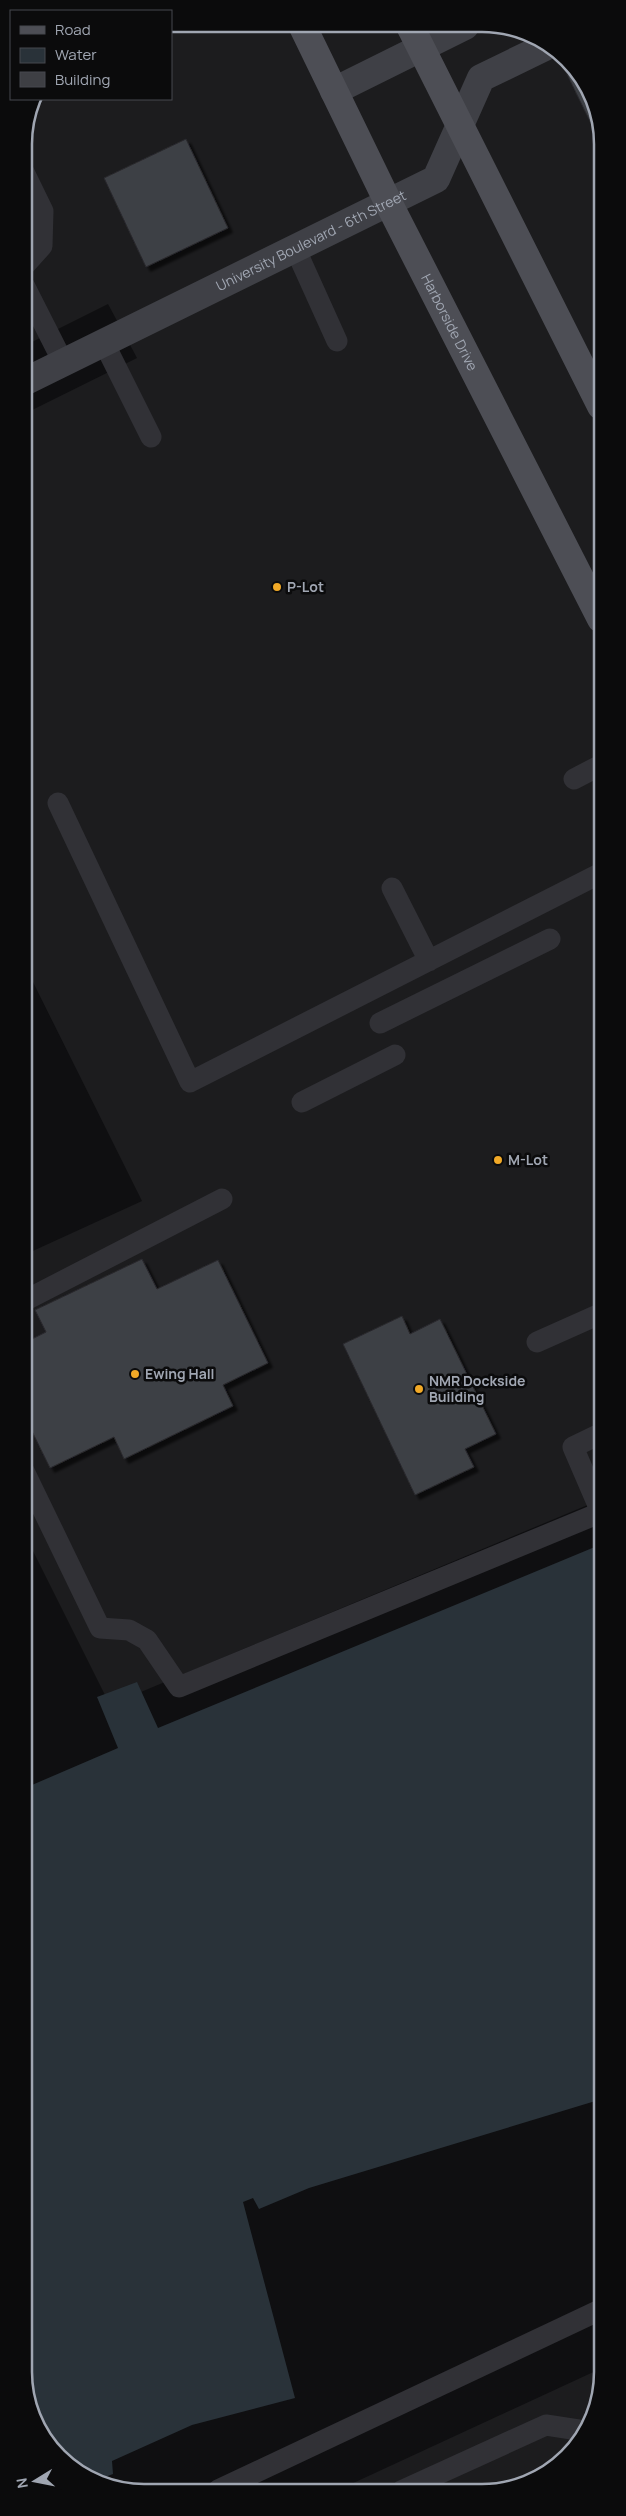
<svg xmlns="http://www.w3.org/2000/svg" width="626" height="2516" viewBox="0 0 626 2516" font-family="Manrope,sans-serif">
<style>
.built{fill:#1c1c1e}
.water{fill:#293239}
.building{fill:#3e3f44;stroke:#29292d;filter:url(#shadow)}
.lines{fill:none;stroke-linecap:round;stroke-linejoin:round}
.lane{stroke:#313136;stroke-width:21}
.secondary{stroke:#3f4046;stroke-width:28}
.primary{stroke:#4d4e55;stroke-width:28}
.poi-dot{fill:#f1a927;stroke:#0b0b0c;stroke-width:2}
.labels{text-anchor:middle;stroke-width:5;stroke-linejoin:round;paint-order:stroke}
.street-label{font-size:14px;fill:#a0a6b2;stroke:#0b0b0c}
.poi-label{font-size:14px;font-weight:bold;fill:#a0a6b2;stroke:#0b0b0c;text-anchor:start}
.rim{fill:none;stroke:#a0a6b2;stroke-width:2.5}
</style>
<defs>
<filter id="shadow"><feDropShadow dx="4.5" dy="4.5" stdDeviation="1" flood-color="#0009"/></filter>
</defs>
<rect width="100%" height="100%" fill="#0f0f11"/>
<!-- built -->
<path class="built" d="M171,24L505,26L567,59L590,91L601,129L602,1499L110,1705L25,1535L24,1255L142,1201L24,964V414L137,358L108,304L24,346V137L33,99H171Z
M602,2368V2379L593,2417L572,2451L542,2476L497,2491H336Z"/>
<!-- water -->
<path class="water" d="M602,1544V2099L309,2188L259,2209L253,2198L243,2202L295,2398L192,2425L112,2461L113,2474L100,2479L59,2457L36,2425L25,2387V1788L118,1748L97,1697L137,1682L158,1728Z"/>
<!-- building -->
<path class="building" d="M569,63L590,91L601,129V144L563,66Z
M186,139L228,228L146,267L104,178Z
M142,1259L157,1289L218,1260L268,1363L223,1385L233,1406L124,1459L114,1437L50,1468L24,1415V1343L46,1332L35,1310Z
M402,1316L410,1334L440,1319L496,1434L465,1449L474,1467L415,1495L343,1344Z"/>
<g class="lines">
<!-- lane -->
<path class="lane" d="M24,172L43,211L42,246L24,266
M295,248L337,341
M24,285L63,362
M104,343L151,437
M574,779L601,765
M58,803L190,1082L601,873
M392,888L429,961
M380,1023L550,939
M302,1102L395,1055
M24,1301L222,1199
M537,1342L602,1313
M24,1471L100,1628L129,1630L147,1640L179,1687L602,1512
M601,1512L573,1447L602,1433
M218,2490L602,2309
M401,2491L546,2425L585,2431"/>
<!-- secondary -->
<g class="secondary">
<path d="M334,91L465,26"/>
<path id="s1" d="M24,382L436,179L481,78L545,47"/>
</g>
<!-- primary -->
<g class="primary">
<path id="s2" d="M302,25L388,202L601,619"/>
<path d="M410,26L601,406"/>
</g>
</g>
<!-- markers -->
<g class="poi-dot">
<circle cx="277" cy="587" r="5"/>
<circle cx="498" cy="1160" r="5"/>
<circle cx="135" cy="1374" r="5"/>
<circle cx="419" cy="1389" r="5"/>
</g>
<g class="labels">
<!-- street labels -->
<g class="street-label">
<text dy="5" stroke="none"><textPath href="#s1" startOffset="320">University Boulevard - 6th Street</textPath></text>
<text dy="5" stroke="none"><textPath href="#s2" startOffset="332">Harborside Drive</textPath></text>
</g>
<!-- poi labels -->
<g class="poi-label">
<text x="287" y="592">P-Lot</text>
<text x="508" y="1165">M-Lot</text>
<text x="145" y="1379">Ewing Hall</text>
<text x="429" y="1386">NMR Dockside<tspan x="429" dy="16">Building</tspan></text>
</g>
</g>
<!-- crop -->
<path d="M0 0H626V2516H0ZM144 32H482A112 112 0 0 1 594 144V2372A112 112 0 0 1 482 2484H144A112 112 0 0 1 32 2372V144A112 112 0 0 1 144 32Z" fill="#0b0b0c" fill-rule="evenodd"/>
<path class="rim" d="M144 32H482A112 112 0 0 1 594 144V2372A112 112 0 0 1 482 2484H144A112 112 0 0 1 32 2372V144A112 112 0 0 1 144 32Z"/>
<!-- legend -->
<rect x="10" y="10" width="162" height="90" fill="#0b0b0c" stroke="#47494e"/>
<rect x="20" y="26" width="25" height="8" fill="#4d4e55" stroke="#47494e"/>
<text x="55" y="35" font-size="15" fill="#a0a6b2">Road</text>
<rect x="20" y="48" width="25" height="15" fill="#293239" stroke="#47494e"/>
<text x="55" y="60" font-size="15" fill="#a0a6b2">Water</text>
<rect x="20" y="72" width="25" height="15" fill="#3e3f44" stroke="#47494e"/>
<text x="55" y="85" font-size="15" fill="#a0a6b2">Building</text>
<!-- north arrow -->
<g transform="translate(35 2481) rotate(260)" stroke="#0b0b0c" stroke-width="4" paint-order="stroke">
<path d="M0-4L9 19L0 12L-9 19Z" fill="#a0a6b2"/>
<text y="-8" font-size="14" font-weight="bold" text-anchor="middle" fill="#a0a6b2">N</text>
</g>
</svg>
